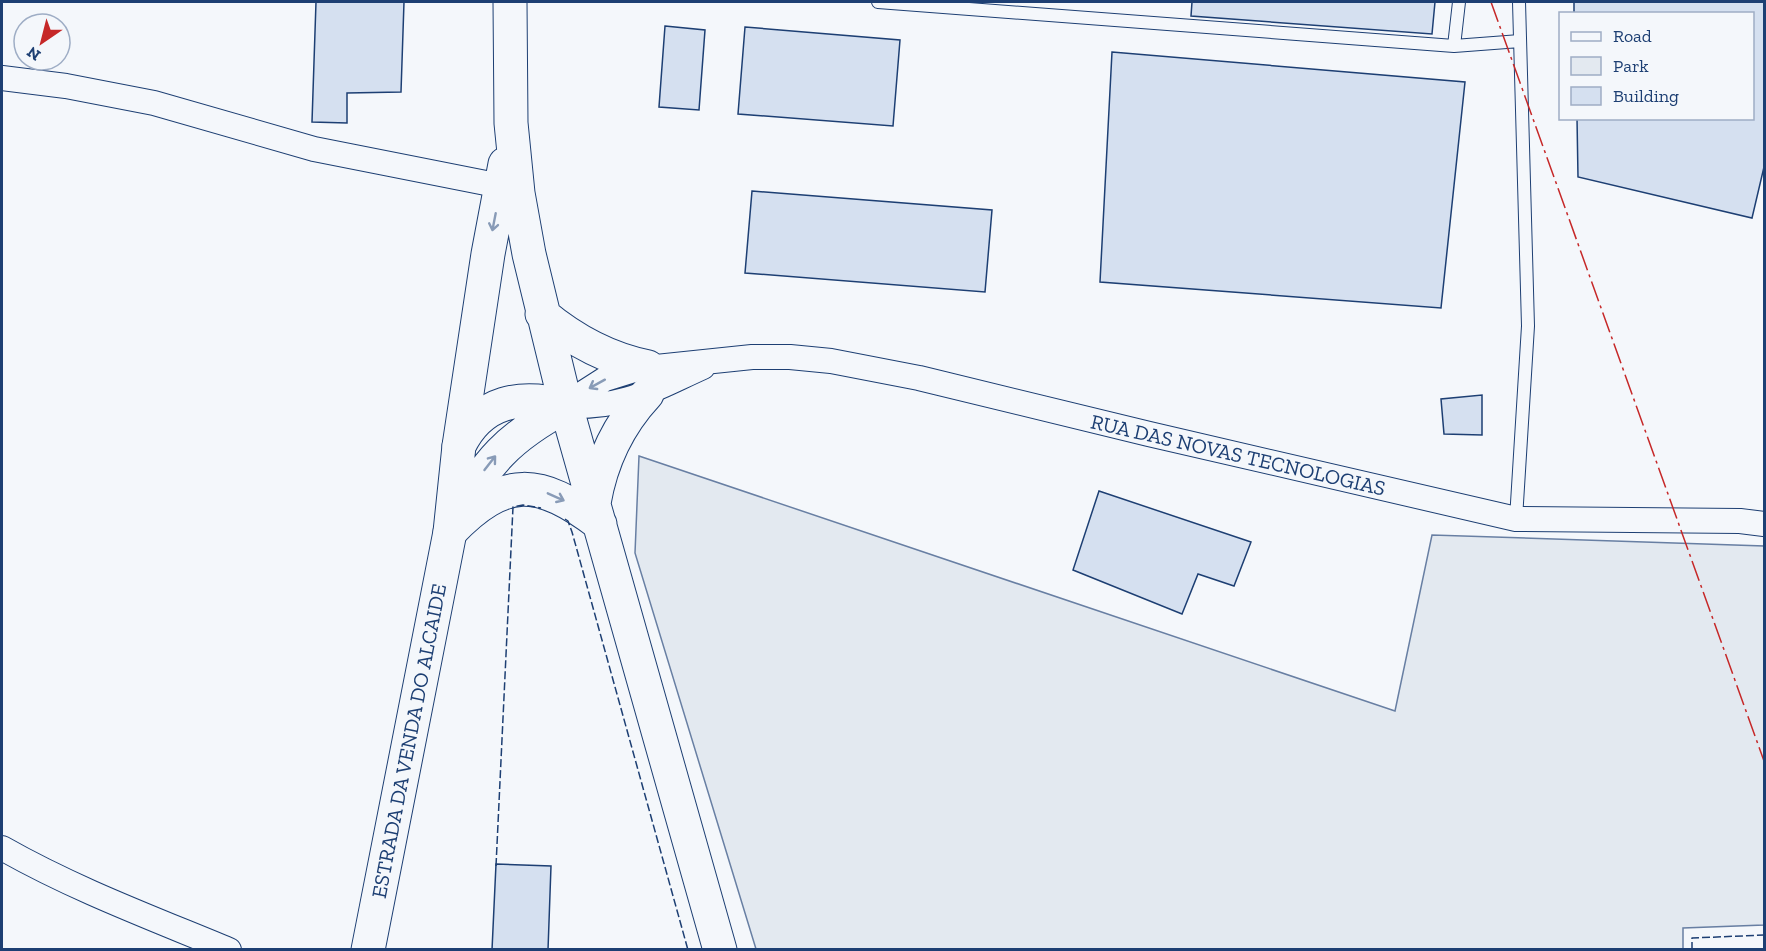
<svg xmlns="http://www.w3.org/2000/svg" width="1766" height="951" viewBox="0 0 1766 951" font-family="'Zilla Slab',serif">
<style>
.green{fill:#e3e9f0;stroke:#687fa3;stroke-width:1.5}
.building{fill:#d5e0f0;stroke:#1d3f73;stroke-width:1.5}
.lines{fill:none;stroke-linecap:round;stroke-linejoin:round}
.lane-casing{stroke:#1d3f73;stroke-width:14}
.street-casing{stroke:#1d3f73;stroke-width:26}
.secondary-casing{stroke:#1d3f73;stroke-width:35}
.primary-casing{stroke:#1d3f73;stroke-width:35}
.lane{stroke:#f4f7fb;stroke-width:12}
.street{stroke:#f4f7fb;stroke-width:24}
.secondary{stroke:#f4f7fb;stroke-width:33}
.primary{stroke:#f4f7fb;stroke-width:33}
.fence{stroke:#1d3f73;stroke-width:1.5;stroke-dasharray:8 3;stroke-linecap:butt}
.power{stroke:#c62828;stroke-width:1.5;stroke-dasharray:21 4.5 3 4.5;stroke-linecap:butt}
.oneway{stroke:#889bb7}
.labels{text-anchor:middle;stroke-width:4.5;stroke-linejoin:round;paint-order:stroke}
.street-label{font-size:21px;fill:#1d3f73;stroke:#f4f7fb}
</style>
<rect width="100%" height="100%" fill="#f4f7fb"/>
<!-- green -->
<path class="green" d="M639,456L1395,711L1432,535L1764,546V925L1683,928V950L756,949L635,553Z"/>
<!-- building -->
<path class="building" d="M316,2H404L401,92L347,93V123L312,122Z
M1192,2H1435L1432,34L1191,16Z
M1574,2H1764V167L1752,218L1578,177L1577,118H1752V14H1574Z
M665,26L705,30L699,110L659,107Z
M745,27L900,40L893,126L738,114Z
M1112,52L1465,82L1441,308L1100,282Z
M752,191L992,210L985,292L745,273Z
M1482,395V435L1444,434L1441,399Z
M1099,491L1251,542L1234,586L1198,574L1182,614L1073,570Z
M496,864L551,866L548,950H492Z"/>
<g class="lines">
<!-- lane casing -->
<g class="lane-casing">
<path id="lane" d="M878,2L1454,46L1520,41
M1454,46L1459,2
M1516,519L1528,326L1519,2"/>
</g>
<!-- street casing -->
<g class="street-casing">
<path id="street" d="M2,78L66,86L154,103L314,149L501,186
M566,406L580,395L605,379L637,369L752,357H790L831,361L919,378L1149,434L1516,519L1740,521L1764,524
M566,406C626,408 650,391 703,367
M2,848C74,889 152,918 229,950"/>
</g>
<!-- secondary casing -->
<g class="secondary-casing">
<path id="secondary" d="M456,519C485,462 509,437 566,406
M368,950L450,532L459,446C481,400 521,394 566,406"/>
</g>
<!-- primary casing -->
<g class="primary-casing">
<path id="primary" d="M510,2L511,123L518,193L529,254L566,406L720,950
M542,314C573,340 608,359 648,367
M459,446L488,254L505,164
M594,503C601,462 619,424 647,394
M450,532C505,475 539,478 600,524"/>
</g>
<!-- lane -->
<use href="#lane" class="lane"/>
<!-- street -->
<use href="#street" class="street"/>
<!-- secondary -->
<use href="#secondary" class="secondary"/>
<!-- primary -->
<use href="#primary" class="primary"/>
<!-- fence -->
<path class="fence" d="M565,519L568,521L572,532L688,950
M496,866L513,507L523,505L541,508
M1692,950V938L1764,935"/>
<!-- power -->
<path class="power" d="M1491,2L1764,761"/>
</g>
<!-- one-way arrows -->
<defs><path id="oneway-shaft" d="M-6 0H5M1.5-3L5.5 0L1.5 3" fill="none" stroke-width="1.6" stroke-linecap="round" stroke-linejoin="round" transform="scale(1.5)"/></defs>
<g class="oneway">
<use href="#oneway-shaft" transform="translate(494 222) rotate(101)"/>
<use href="#oneway-shaft" transform="translate(597 384) rotate(151)"/>
<use href="#oneway-shaft" transform="translate(490 463) rotate(-52)"/>
<use href="#oneway-shaft" transform="translate(556 497) rotate(24)"/>
</g>
<g class="labels">
<!-- street labels -->
<g class="street-label">
<text transform="translate(1238 455) rotate(13)" y="7">RUA DAS NOVAS TECNOLOGIAS</text>
<text transform="translate(409 741) rotate(-79)" y="7">ESTRADA DA VENDA DO ALCAIDE</text>
</g>
</g>
<!-- border -->
<rect width="1766" height="951" fill="none" stroke="#1d3f73" stroke-width="6"/>
<!-- legend -->
<rect x="1559" y="12" width="195" height="108" fill="#f4f7fb" stroke="#9eadc5" stroke-width="1.5"/>
<rect x="1571" y="32" width="30" height="9" fill="#f4f7fb" stroke="#9eadc5" stroke-width="1.5"/>
<text x="1613" y="42" font-size="18" fill="#1d3f73">Road</text>
<rect x="1571" y="57" width="30" height="18" fill="#e3e9f0" stroke="#9eadc5" stroke-width="1.5"/>
<text x="1613" y="72" font-size="18" fill="#1d3f73">Park</text>
<rect x="1571" y="87" width="30" height="18" fill="#d5e0f0" stroke="#9eadc5" stroke-width="1.5"/>
<text x="1613" y="102" font-size="18" fill="#1d3f73">Building</text>
<!-- north arrow -->
<g transform="translate(42 42) rotate(215)"><circle r="28" fill="#f4f7fb" stroke="#9eadc5" stroke-width="1.5"/>
<path d="M0-4.5L10 22L0 15L-10 22Z" fill="#c62828"/>
<text y="-9" font-size="16" font-weight="bold" text-anchor="middle" fill="#1d3f73">N</text>
</g>
</svg>
